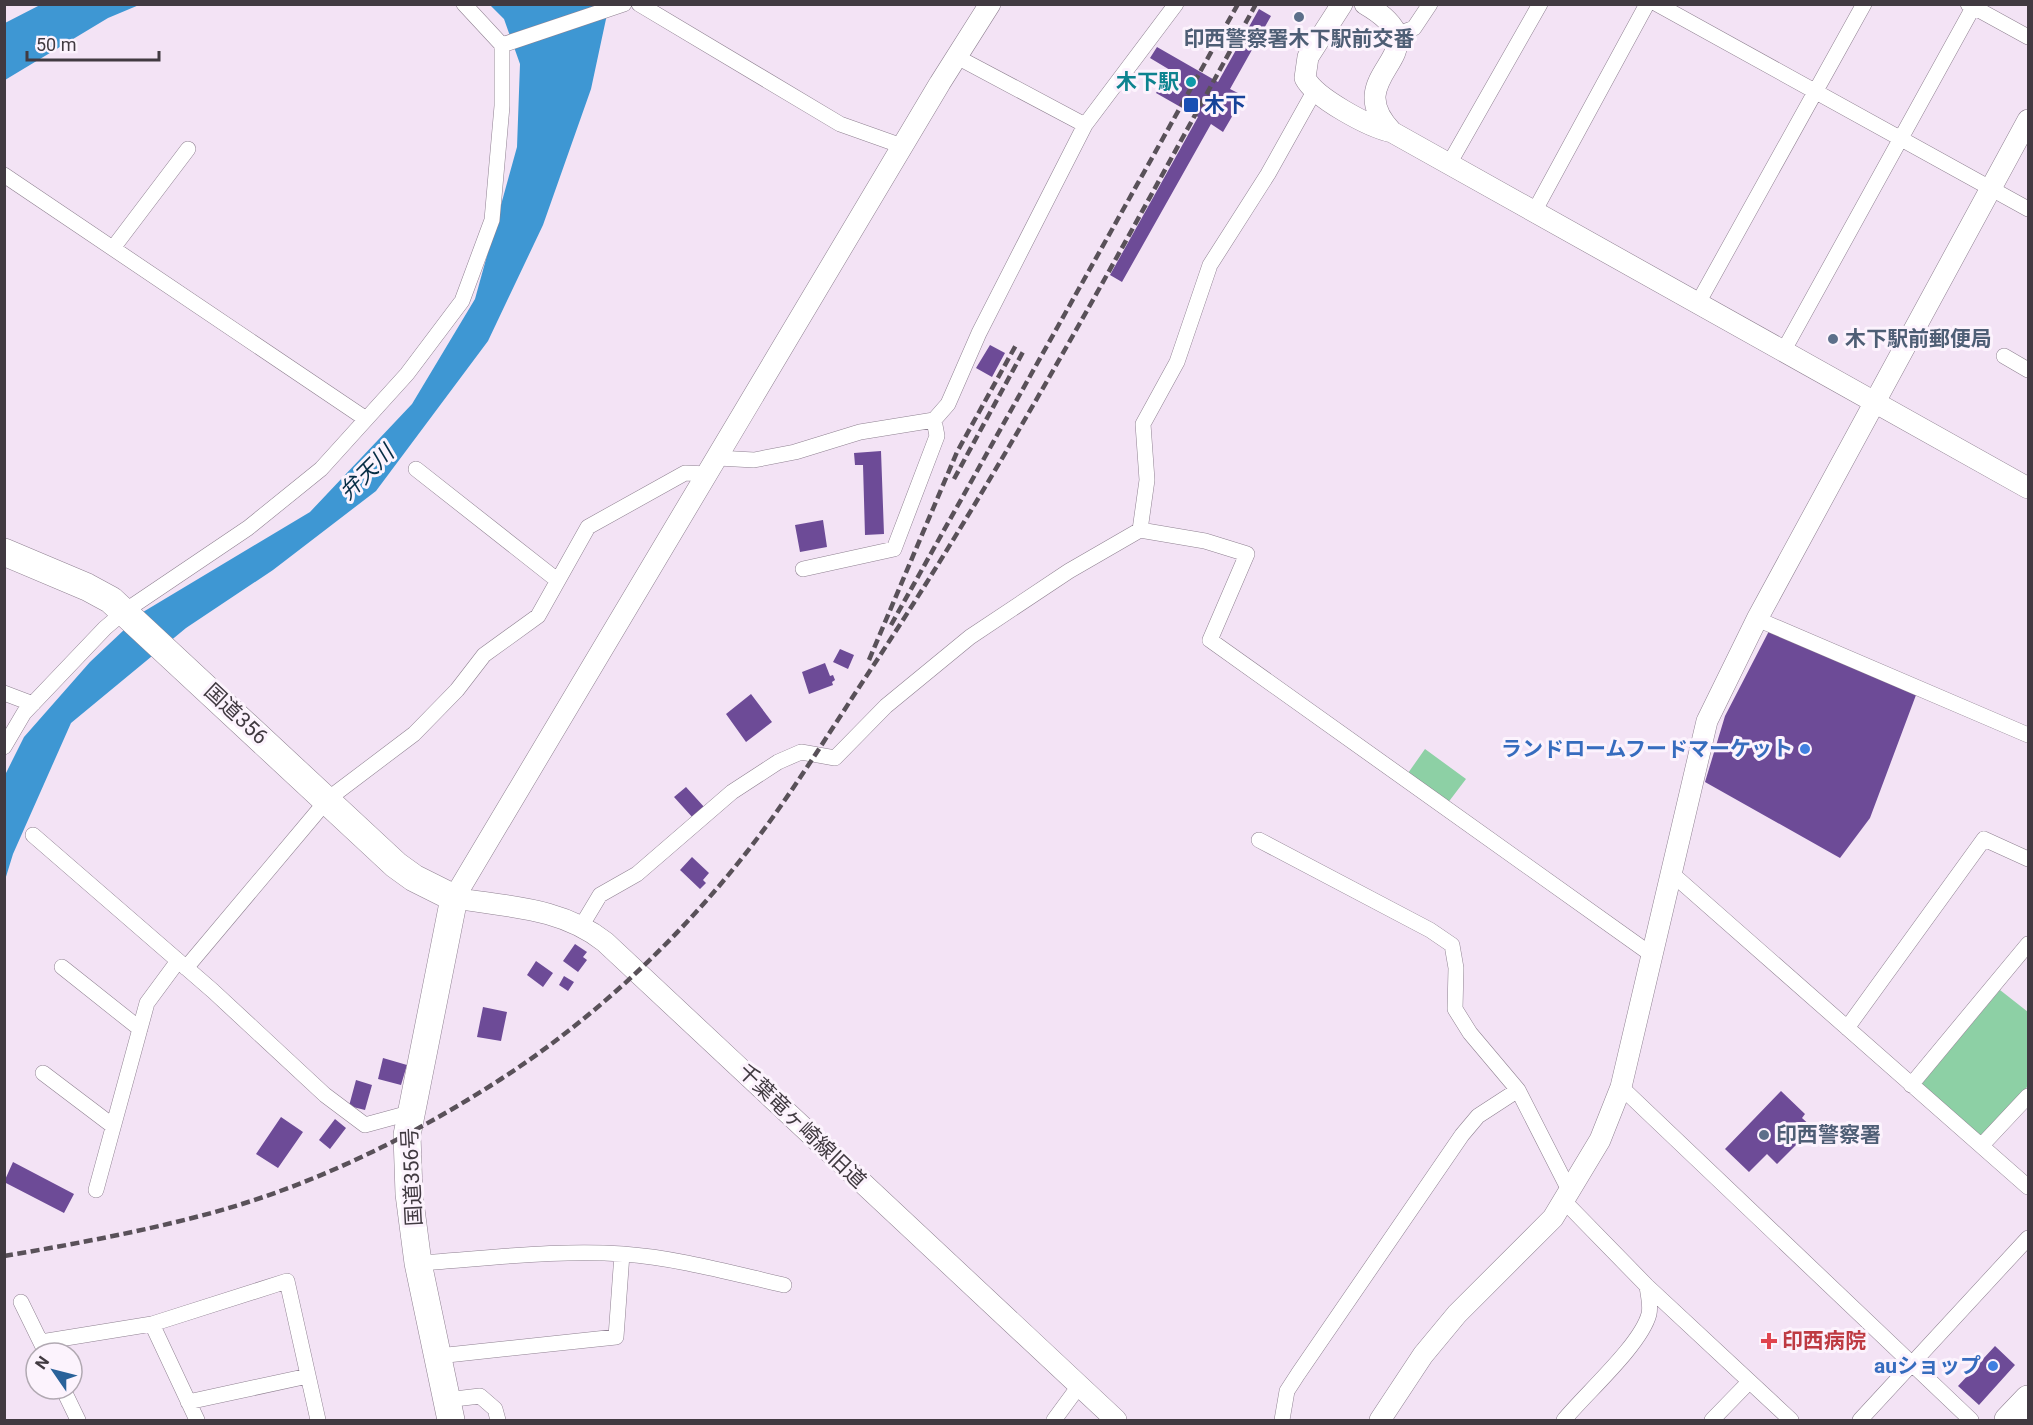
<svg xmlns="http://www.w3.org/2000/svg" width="2033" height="1425" viewBox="0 0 2033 1425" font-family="Roboto,'Noto Sans JP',sans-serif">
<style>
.green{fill:#8dd0a5}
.water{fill:#3e97d3}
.building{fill:#6d4b97}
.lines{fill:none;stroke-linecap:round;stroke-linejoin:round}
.street-casing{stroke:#8f8191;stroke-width:16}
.secondary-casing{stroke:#8f8191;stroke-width:22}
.highway-casing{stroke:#8f8191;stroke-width:28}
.street{stroke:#fff;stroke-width:15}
.secondary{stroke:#fff;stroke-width:21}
.highway{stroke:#fff;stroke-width:27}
.rail{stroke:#595159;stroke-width:4.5;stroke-dasharray:9 4.5;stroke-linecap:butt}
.service-dot{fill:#5c6f8a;stroke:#fcf3fd;stroke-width:2}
.culture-dot{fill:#0f9aa8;stroke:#fcf3fd;stroke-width:2}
.transit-dot{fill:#1a4fb4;stroke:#fcf3fd;stroke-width:2}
.shop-dot{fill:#3f7fe0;stroke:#fcf3fd;stroke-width:2}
.health-dot{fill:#e0444e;stroke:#fcf3fd;stroke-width:2}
.labels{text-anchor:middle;stroke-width:6;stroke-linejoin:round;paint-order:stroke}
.service-label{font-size:21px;font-weight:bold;fill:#4e5e75;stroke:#fcf3fd;text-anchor:start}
.culture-label{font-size:21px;font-weight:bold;fill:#0d838f;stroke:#fcf3fd;text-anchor:end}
.transit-label{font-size:21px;font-weight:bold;fill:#164399;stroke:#fcf3fd;text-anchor:start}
.street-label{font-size:21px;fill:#413a41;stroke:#fcf3fd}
.shop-label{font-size:21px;font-weight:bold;fill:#366cbe;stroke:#fcf3fd;text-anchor:end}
.health-label{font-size:21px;font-weight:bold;fill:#be3a42;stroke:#fcf3fd;text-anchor:start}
.water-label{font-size:22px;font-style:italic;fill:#062d45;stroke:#fcf3fd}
</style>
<rect width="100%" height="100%" fill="#f3e3f5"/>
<!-- green -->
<path class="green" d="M1425,749L1466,779L1447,804L1406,776Z
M2000,990L2028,1012V1086L1979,1140L1920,1086Z"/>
<!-- water -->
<path class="water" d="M40,5V4L139,5L108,18L5,80V23Z
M490,5H609L591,89L543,225L488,341L376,491L273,570L186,628L71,723L13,854L5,880V775L24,737L90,662L143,612L310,512L412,404L475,299L517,147L520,64L504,19Z"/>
<!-- building -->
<path class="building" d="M1259,9L1271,16L1230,89L1244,96L1223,132L1211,124L1122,282L1110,275L1198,117L1156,93L1170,70L1150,58L1157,47L1218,82Z
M990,345L1005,353L992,377L976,368Z
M881,451L884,534L865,535L863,465H855L854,453Z
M823,520L827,547L800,552L795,525Z
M1769,631L1916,695L1870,818L1840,858L1705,782L1725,716Z
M840,649L854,655L848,669L833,662Z
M825,663L830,676L833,675L835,680L832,682L833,685L809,694L802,672Z
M751,694L772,722L746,742L726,714Z
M686,787L705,808L693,818L674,797Z
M692,857L709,873L703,880L706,883L700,889L680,870Z
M575,944L587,952L583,957L587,960L578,972L563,961Z
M536,961L553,973L543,987L527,975Z
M564,976L574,982L568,991L559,985Z
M483,1007L507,1012L501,1041L477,1037Z
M383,1058L407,1065L401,1085L378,1079Z
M356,1080L372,1085L365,1110L349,1106Z
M1781,1091L1805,1114L1802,1118L1813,1128L1777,1164L1767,1154L1749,1172L1725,1149Z
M281,1117L303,1132L278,1168L256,1154Z
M335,1119L346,1128L330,1149L319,1140Z
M13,1162L74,1194L64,1213L4,1182Z
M1995,1346L2015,1365L1979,1405L1958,1386Z"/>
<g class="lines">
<!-- street casing -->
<g class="street-casing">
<path id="street" d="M639,4L840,124L902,146
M1657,4L2028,209
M1968,4L2028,37
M1396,35L1414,28L1430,4
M502,45L624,4
M957,57L1085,125
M1449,164L1540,4
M4,175L366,419
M1534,212L1647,4
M113,248L188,149
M1698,303L1864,4
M1784,350L1975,4
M2004,356L2028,370
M718,458L754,460L795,452L860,432L934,420L948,404L979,333L1085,125L1176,4
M416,469L557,580
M1140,530L1205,541L1247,554L1210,640L1652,955
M803,569L894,549L937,436L934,420
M1757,619L2028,735
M4,693L33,704
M4,747L24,713L105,628L125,611L248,528L321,469L407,374L462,301L492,220L502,106V45L464,4
M33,835L213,991L325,1095L365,1125L409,1113
M1259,840L1430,930L1452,945L1456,968L1455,1009L1470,1033L1518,1090L1570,1192
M1670,872L2028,1187
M582,925L600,895L637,874L732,792L778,762L801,752L835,758L886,706L970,637L1069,571L1140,530L1147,480L1143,424L1177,362L1210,265L1268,174L1315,90
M62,967L140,1029
M186,968L328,799L414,734L457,690L484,655L538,616L588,527L685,473L708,474
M1847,1028L1984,839L2028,859
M43,1073L113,1126
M1911,1085L2028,944
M1621,1087L1971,1420
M1982,1145L2028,1096
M96,1190L147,1003L178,961
M1564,1201L1647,1286L1791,1420
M418,1263C485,1259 557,1249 623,1254C678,1258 731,1273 784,1285
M21,1302L46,1353
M152,1324L197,1420
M41,1342L152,1324L287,1281L318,1420
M438,1356L616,1337L622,1254
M63,1389L78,1420
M446,1400L480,1396L495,1409L498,1420
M188,1402L308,1376
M1054,1420L1079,1386
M1282,1420L1287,1391L1298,1374L1462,1135L1478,1116L1518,1090
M1564,1420C1585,1394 1641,1345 1649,1314C1651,1306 1648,1294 1647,1286
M1712,1420L1749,1382
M1860,1420L2028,1238"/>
</g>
<!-- secondary casing -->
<g class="secondary-casing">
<path id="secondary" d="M990,4L940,83L454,898C507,907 561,907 605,942L1116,1420
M1342,4L1308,57L1305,78C1315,98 1369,127 1392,132
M1365,4C1450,54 1334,72 1392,132L2028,488
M1380,1420L1423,1355L1457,1314L1553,1218L1600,1140L1621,1087L1707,721L1757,619L2028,120"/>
</g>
<!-- highway casing -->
<g class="highway-casing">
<path id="highway" d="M4,552L87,587L111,600L396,865L414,878L454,898L407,1135L409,1194L418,1263L451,1420
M2008,1420L2028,1399"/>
</g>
<!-- street -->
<use href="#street" class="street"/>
<!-- secondary -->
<use href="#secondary" class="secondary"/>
<!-- highway -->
<use href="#highway" class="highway"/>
<!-- rail -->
<path class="rail" d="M954,479L1024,350
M891,625L1238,4
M869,660L957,452L1016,345
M4,1256C75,1244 145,1231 215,1212C316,1184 413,1136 501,1079C609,1009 707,912 780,807C812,761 842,713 873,666C1013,454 1133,227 1256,4"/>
</g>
<!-- markers -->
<g class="service-dot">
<circle cx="1299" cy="17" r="6"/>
<circle cx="1833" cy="339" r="6"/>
<circle cx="1764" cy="1135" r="6"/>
</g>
<circle class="culture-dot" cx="1191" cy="82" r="6"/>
<rect class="transit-dot" x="1183" y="97" width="16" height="16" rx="3"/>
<g class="shop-dot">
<circle cx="1805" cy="749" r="6"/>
<circle cx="1993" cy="1366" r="6"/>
</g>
<path class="health-dot" d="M1766 1332h6v6h6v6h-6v6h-6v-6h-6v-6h6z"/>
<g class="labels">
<!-- service labels -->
<g class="service-label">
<text x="1299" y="46" text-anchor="middle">印西警察署木下駅前交番</text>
<text x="1845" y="346">木下駅前郵便局</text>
<text x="1776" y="1142">印西警察署</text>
</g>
<!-- culture labels -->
<g class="culture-label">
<text x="1179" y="89">木下駅</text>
</g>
<!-- transit labels -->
<g class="transit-label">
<text x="1204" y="112">木下</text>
</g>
<!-- street labels -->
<g class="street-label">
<text transform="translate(236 714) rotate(43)" y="7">国道356</text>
<text transform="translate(802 1126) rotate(44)" y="7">千葉竜ヶ崎線旧道</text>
<text transform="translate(412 1177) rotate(-93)" y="7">国道356号</text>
</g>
<!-- shop labels -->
<g class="shop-label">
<text x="1793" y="756">ランドロームフードマーケット</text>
<text x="1981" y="1373">auショップ</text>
</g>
<!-- health labels -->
<g class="health-label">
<text x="1782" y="1348">印西病院</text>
</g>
<!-- water labels -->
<g class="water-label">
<text transform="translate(366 472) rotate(-45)" y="8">弁天川</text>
</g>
</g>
<!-- border -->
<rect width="2033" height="1425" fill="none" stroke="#413a41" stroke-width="12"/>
<!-- north arrow -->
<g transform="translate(54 1371) rotate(305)"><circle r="28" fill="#fcf3fd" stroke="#b1a9b2" stroke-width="1.5"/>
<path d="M0-4.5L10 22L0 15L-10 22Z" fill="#2a629a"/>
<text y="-9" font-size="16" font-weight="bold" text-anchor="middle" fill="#413a41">N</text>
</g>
<!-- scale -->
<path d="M27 51v9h132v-9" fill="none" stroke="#413a41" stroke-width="3"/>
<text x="36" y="51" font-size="18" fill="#413a41" stroke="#fcf3fd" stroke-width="4.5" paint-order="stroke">50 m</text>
</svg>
